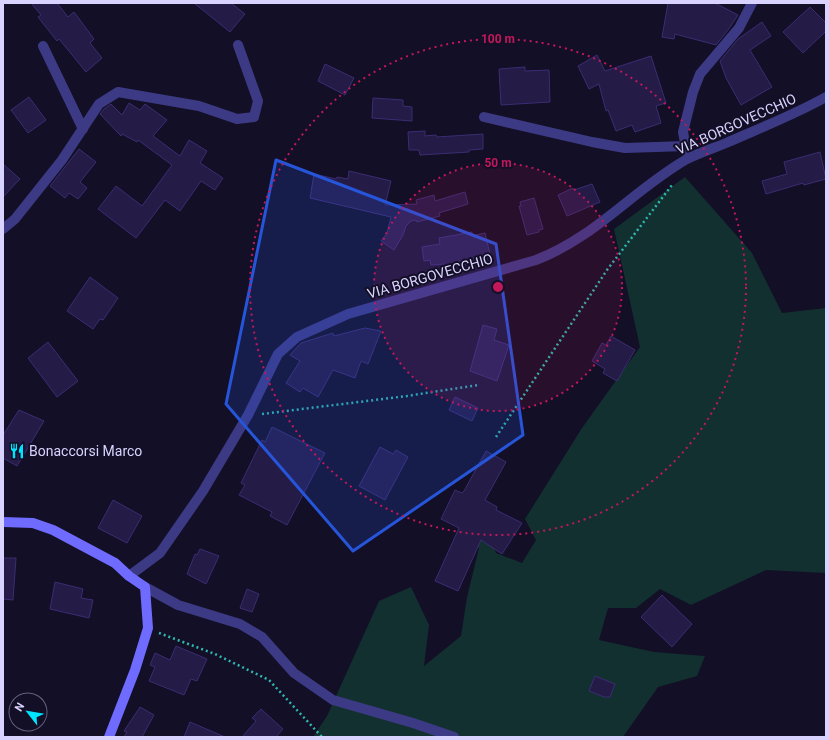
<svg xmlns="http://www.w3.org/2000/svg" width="829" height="740" viewBox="0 0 829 740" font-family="Roboto,sans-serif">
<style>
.green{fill:#12302f}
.building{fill:#241b47;stroke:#3b2d73}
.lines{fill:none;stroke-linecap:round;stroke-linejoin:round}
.path{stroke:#2fb8b0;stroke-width:2.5;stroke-dasharray:2 3;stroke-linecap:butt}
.street{stroke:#3d3a85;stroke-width:10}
.secondary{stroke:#6f6bff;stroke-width:10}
.marked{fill:#2655da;fill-opacity:0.2;stroke:#2655da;stroke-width:3;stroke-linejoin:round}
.ring{fill:none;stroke:#c2185b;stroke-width:2;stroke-dasharray:2 4}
.labels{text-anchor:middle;stroke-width:4;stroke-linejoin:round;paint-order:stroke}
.street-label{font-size:14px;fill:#d9d4ff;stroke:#130f26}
.poi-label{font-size:14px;fill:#d9d4ff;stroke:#130f26;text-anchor:start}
.centre{fill:#c2185b;stroke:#130f26;stroke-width:2}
.ring-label{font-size:12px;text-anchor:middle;font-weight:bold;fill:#c2185b;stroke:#130f26;stroke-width:4;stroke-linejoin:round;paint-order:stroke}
</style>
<rect width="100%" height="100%" fill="#130f26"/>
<!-- green -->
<path class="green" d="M685,177L752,253L782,313L826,308V573L766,570L691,605L660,589L636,608H608L599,640L654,652L705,656L697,676L658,687L623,737H313L327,716L379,601L411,587L429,625L424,666L461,636L467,597L479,548L468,542L490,537L496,553L522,563L536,540L525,519L582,428L640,347L614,229Z"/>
<!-- building -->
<path class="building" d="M31,3H57L68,17L74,12L94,39L90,43L102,58L86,72L59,39L57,41L38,17L41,15Z
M194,3H231L245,14L230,32Z
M668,3H715L738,15L728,30L716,45L675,34L674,39L662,37Z
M810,7L826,23V31L803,53L783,32Z
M762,22L771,36L750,50L772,87L741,105L726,78L720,61L738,39Z
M597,55L605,71L651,56L666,103L656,106L661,123L635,132L632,125L616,131L608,110L606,111L599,84L589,89L578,66Z
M325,64L354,78L345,95L318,81Z
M525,67V71L549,70L550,102L501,105L499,69Z
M29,97L46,120L28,133L11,110Z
M373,98L403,100V106L412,107V121L372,118Z
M129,103L140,110L145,104L167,120L153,136L180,156L189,140L207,151L200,163L223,178L215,190L201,181L180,211L165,200L136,238L98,209L116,186L142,206L172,165L138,140L137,142L122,134L121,136L100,114L104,109L111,104L122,115Z
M425,131V136L436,135L437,137L483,134V149L469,150V152L420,155L419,150H409L408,132Z
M79,149L96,162L80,182L87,188L78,199L69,193L65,198L50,186Z
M820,152L826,179L804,185L803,183L766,194L762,181L787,174L784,162Z
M3,164L20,179L3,197Z
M349,171L391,181L385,205L417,204L416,200L434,195L435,201L465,192L468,204L439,213L440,216L417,222L416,220L411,221L406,226L403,235L394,250L381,241L387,233L391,217L310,198L314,174L336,179L337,177L348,179Z
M592,184L600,202L567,216L558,195L573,188L574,190Z
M534,198L543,229L539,230V232L527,235L519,206H521L520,202Z
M472,232V236L485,233L490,254L478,256L477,262L445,268L444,264L431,265L430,260L424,261L422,247L440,244L439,238Z
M90,277L118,298L103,320L100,319L93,329L67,311Z
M483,325L497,329L494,340L509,345L497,381L470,371Z
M365,328L381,331L368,364L361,361L355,378L333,370L318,397L303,388L300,392L286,383L300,361L290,355L301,343L333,333L334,336Z
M611,336L635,350L617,381L603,373L605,369L592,361L602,343L606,345Z
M48,342L78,381L57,397L28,358Z
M455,397L478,408L472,421L449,410Z
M19,410L44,421L17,466L3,458V435Z
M272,427L325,453L287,525L270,516L272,512L239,495L245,485L241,483L262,440L265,442Z
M380,447L393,454L396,450L408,457L385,500L359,486Z
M486,451L506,462L485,500L497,507L496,510L522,523L502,554L481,540L458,591L435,581L459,528L441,519L455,490L462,493L464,491Z
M113,500L142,516L127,543L98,528Z
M200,549L219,556L206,584L187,574L195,554L197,555Z
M3,558H16L13,600L3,599Z
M55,582L83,589L81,598L93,600L89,618L50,609Z
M247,589L259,594L252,612L240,608Z
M662,595L692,624L672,647L641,617Z
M176,646L207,659L197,681L191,679L184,695L149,681L155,667L150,665L155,653L170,660Z
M595,676L615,684L610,697H604L589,691Z
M140,707L154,715L142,737H124L127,732L124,731Z
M261,709L283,729L276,737H242L256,721L252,718Z
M190,722L225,737H184Z"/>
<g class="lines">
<!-- path -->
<path class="path" d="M262,414L407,396L478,385
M496,437L607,270L672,185
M159,633L215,654L269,680L322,737"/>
<!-- street -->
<path class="street" d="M43,46L83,129
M484,117L592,142L625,148L686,146
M687,153L683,132L693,92L700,74L739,28L752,3
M3,229L15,219L62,160L99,104L118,92L199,106L237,119L254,117L258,101L238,45
M129,576L160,553L203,491L248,415L278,354L297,337L348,314L536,260C596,237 633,190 687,159C699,153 714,148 726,143C760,128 794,115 826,97
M145,587L178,605L240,624L262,637L294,673L333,700L413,723L454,737"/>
<!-- secondary -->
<path class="secondary" d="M3,522L33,523L53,530L115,563L129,576L145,587L148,628L135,670L109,737"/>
</g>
<!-- marked area -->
<path class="marked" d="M276,160L496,244L523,435L353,551L226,404Z"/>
<!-- distance rings -->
<circle cx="498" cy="287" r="124" fill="#c2185b" fill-opacity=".12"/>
<g class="ring">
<circle cx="498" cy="287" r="124"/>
<circle cx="498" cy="287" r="248"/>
</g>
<!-- icons -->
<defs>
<g id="restaurant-bare" transform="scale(1.2)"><path d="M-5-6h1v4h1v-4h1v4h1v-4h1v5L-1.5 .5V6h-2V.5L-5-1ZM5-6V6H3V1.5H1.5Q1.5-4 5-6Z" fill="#00e5ff" stroke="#130f26" stroke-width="2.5" paint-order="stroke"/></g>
</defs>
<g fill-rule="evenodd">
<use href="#restaurant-bare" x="17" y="451"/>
</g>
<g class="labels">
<!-- street labels -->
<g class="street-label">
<text transform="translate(736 124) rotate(-24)" y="5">VIA BORGOVECCHIO</text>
<text transform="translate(430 276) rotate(-16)" y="5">VIA BORGOVECCHIO</text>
</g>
<!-- poi labels -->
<g class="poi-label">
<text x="29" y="456">Bonaccorsi Marco</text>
</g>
</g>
<circle cx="498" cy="287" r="6" class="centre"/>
<g class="ring-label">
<text x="498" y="43">100 m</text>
<text x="498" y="167">50 m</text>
</g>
<!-- border -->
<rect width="829" height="740" fill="none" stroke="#d9d4ff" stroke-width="8"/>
<!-- north arrow -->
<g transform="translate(28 712) rotate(301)"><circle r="19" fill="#130f26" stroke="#625e7d"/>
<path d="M0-3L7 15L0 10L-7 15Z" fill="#00e5ff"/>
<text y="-6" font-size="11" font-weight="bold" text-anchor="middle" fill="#d9d4ff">N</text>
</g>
</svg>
